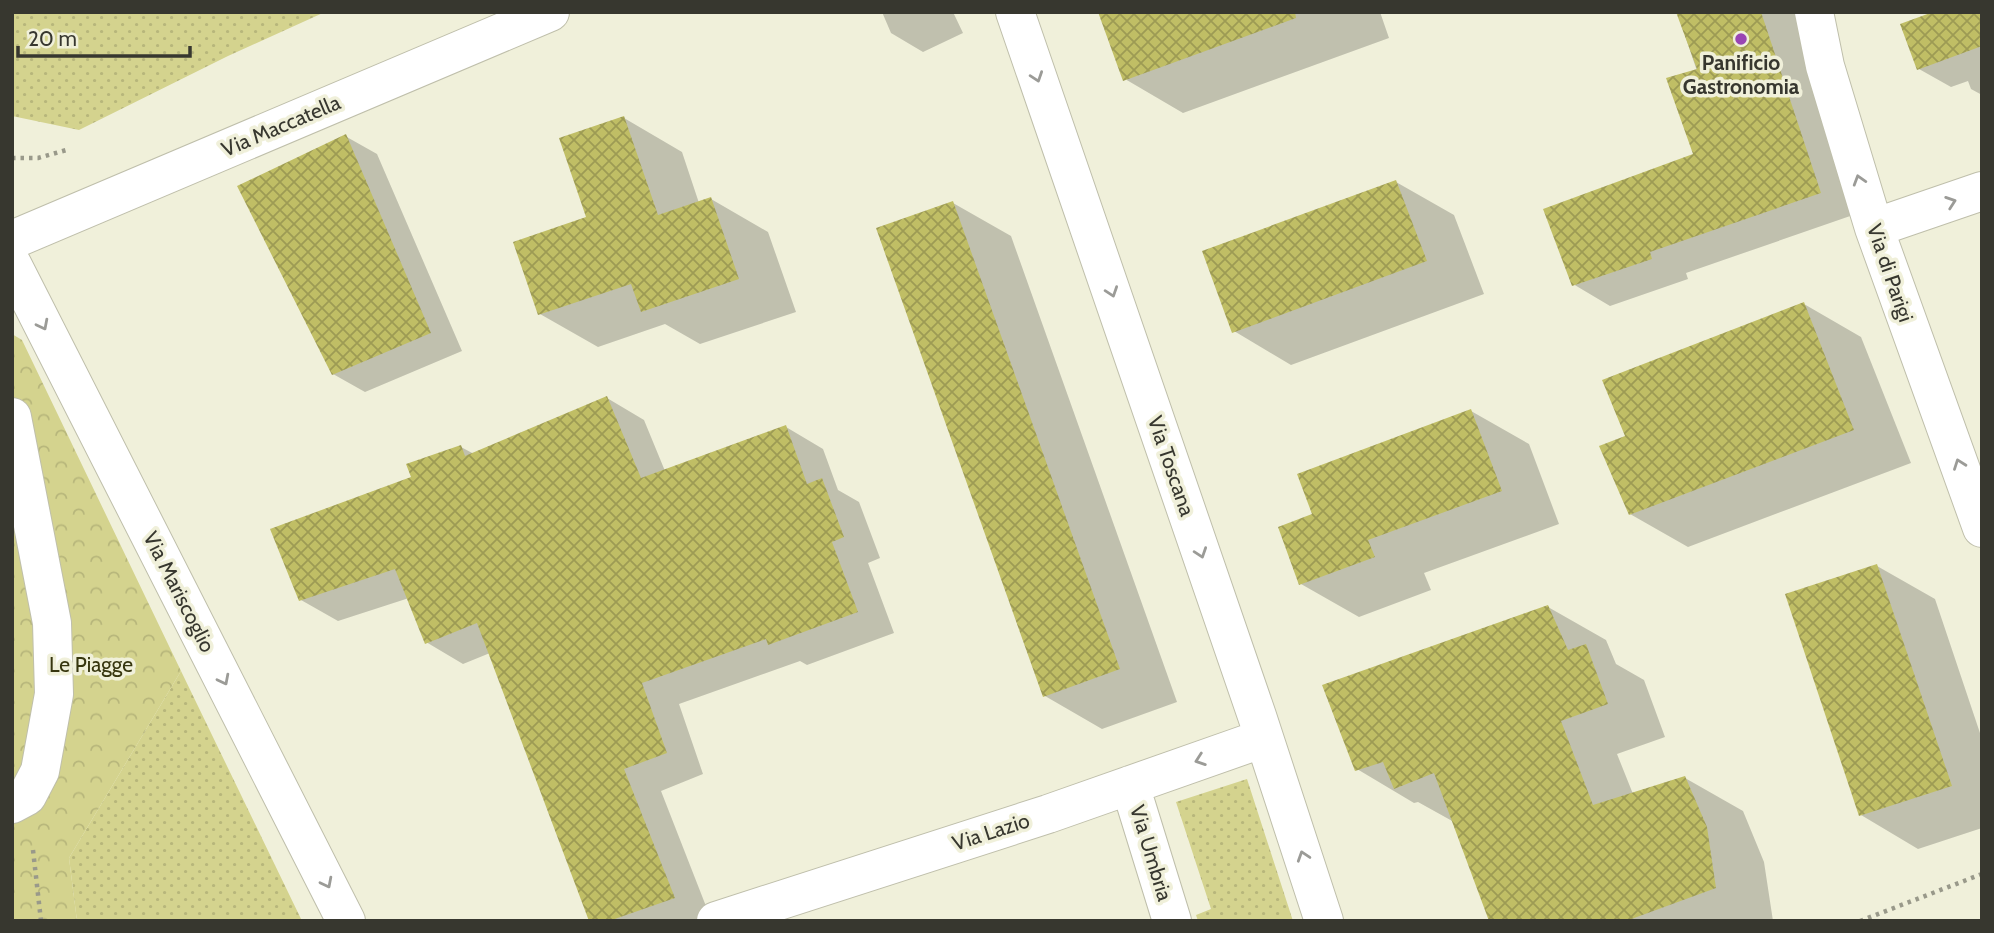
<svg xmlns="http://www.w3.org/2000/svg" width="1994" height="933" viewBox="0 0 1994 933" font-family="Cabin,sans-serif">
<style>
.grass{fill:url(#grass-dots)}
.forest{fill:url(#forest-crowns)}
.shadow{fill:#0003}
.building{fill:url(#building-cross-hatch)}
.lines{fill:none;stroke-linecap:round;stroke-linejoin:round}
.street-casing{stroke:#bfbfab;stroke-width:40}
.path{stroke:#99998a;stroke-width:4.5;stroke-dasharray:3.5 5;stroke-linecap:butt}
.street{stroke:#fff;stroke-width:38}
.oneway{stroke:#9b9b97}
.poi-dot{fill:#9945b3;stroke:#f0f0da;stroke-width:2.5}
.labels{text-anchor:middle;stroke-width:7;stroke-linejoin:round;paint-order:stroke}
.poi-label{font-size:21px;font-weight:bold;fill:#37372f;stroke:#f0f0da}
.street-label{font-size:21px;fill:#37372f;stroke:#f0f0da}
.park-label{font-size:21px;fill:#37360f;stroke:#f0f0da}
</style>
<defs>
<pattern id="grass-dots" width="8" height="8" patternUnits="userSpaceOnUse" patternTransform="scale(1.75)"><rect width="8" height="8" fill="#d4d38e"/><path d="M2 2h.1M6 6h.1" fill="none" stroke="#b7b67b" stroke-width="1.8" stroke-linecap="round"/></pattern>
<pattern id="forest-crowns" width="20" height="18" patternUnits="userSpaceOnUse" patternTransform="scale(1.75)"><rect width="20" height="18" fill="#d4d38e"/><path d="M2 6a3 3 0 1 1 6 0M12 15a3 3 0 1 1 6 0" fill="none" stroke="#b7b67b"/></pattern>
<pattern id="building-cross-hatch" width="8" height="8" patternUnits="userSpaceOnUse" patternTransform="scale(1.75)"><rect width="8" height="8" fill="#c0be65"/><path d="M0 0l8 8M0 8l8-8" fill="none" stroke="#9d9b54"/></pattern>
</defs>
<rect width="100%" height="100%" fill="#f0f0da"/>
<!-- grass -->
<path class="grass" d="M12,12H325L228,56L79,130L12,116Z
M181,671L302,921H77L69,858Z
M1247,779L1293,921H1198L1196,915L1211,909L1176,802Z"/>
<!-- forest -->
<path class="forest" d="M12,334L22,340L181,671L69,858L77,921H12Z"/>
<!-- shadow -->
<path class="shadow" d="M882,12H953L963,33L923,52L891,33Z
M1100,12H1380L1389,38L1183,113L1125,79Z
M1677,12H1802L1856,214L1686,273L1688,279L1610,306L1573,284L1695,155L1697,71Z
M1982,12V95L1971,89L1968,81L1951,87L1919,69Z
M624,118L682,152L699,203L711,199L768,232L796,312L700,344L665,324L598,347L540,314L588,218Z
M345,136L377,154L462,351L365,392L333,374Z
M1396,182L1454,215L1484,294L1291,365L1234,331Z
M953,203L1011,236L1177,702L1102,729L1045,696Z
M1804,304L1861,337L1911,463L1688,547L1630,514L1628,437Z
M607,398L644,420L665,471L786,427L823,449L838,490L859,502L880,558L868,563L894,633L807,665L800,661L679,704L703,774L661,791L711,919L705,921H591L490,653L463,664L426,642L409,598L338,621L301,600L414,478L461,447L474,454Z
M1471,411L1529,444L1559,524L1424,573L1431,590L1359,617L1301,584Z
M1877,566L1935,599L1982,739V828L1918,849L1861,815Z
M1548,607L1606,640L1616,664L1644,680L1665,737L1617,754L1633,794L1685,778L1743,811L1764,862L1773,921H1491L1454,822L1418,802L1414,803L1357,769Z"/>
<!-- building -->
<path class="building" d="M1098,12H1295L1296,18L1123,81Z
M1676,12H1761L1821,193L1650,252L1652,259L1572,286L1543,209L1693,154L1666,78L1697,69Z
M1933,12H1982V46L1917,70L1900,24Z
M624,116L658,215L711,197L739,279L641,312L631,284L538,315L513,242L586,217L559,138Z
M346,134L431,333L332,375L237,186Z
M1396,180L1427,261L1232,333L1202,251Z
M953,201L1120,669L1043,697L876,228Z
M1804,302L1854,430L1629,515L1599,446L1625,436L1602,380Z
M607,396L641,478L786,425L807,484L822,478L844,537L832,542L858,612L768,645L766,639L642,683L667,753L624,769L675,898L609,921H589L477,623L425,644L395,569L299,601L270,529L411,477L406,464L461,445L465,456Z
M1471,409L1502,491L1368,540L1375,557L1299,585L1278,527L1312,514L1297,474Z
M1877,564L1952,786L1859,816L1785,594Z
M1548,605L1568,650L1586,644L1608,704L1561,721L1593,805L1685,776L1707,827L1716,888L1626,921H1489L1434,773L1394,789L1383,762L1355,771L1322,685Z"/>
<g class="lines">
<!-- street casing -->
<g class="street-casing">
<path id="street" d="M1015,12L1257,716L1324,921
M1814,12L1825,66L1874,228L1982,528
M1874,228L1982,191
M12,240L550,12
M12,264L346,921
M12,417L52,623L54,694L40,771L27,796L12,804
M1130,785L1172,921
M716,921L1048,814L1264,738"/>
</g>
<!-- path -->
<path class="path" d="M12,158H38L70,149
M33,850L41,921
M1860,921L1982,874"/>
<!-- street -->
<use href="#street" class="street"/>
</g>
<!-- one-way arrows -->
<defs><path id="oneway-chevron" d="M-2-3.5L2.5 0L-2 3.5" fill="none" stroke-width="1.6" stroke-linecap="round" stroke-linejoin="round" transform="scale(1.75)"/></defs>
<g class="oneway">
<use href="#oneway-chevron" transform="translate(1037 77) rotate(71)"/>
<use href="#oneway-chevron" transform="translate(1859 180) rotate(-107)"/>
<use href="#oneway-chevron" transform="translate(1951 202) rotate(-19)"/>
<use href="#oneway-chevron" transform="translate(1112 292) rotate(71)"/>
<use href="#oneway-chevron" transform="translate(43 325) rotate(63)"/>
<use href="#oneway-chevron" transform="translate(1959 464) rotate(-110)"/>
<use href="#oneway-chevron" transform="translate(1201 553) rotate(71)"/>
<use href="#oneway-chevron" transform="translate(224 680) rotate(63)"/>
<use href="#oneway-chevron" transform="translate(1200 760) rotate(161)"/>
<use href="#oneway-chevron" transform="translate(1303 856) rotate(-108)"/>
<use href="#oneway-chevron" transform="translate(327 883) rotate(63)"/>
</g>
<!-- markers -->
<circle class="poi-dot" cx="1741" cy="39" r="7"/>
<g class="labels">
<!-- poi labels -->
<g class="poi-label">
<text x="1741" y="70">Panificio<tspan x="1741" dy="24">Gastronomia</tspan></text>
</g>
<!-- street labels -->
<g class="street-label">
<text transform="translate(281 126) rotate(-23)" y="7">Via Maccatella</text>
<text transform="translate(1890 273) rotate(71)" y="7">Via di Parigi</text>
<text transform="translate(1171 466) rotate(71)" y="7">Via Toscana</text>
<text transform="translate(179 592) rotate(63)" y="7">Via Mariscoglio</text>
<text transform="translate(991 832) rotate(-18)" y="7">Via Lazio</text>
<text transform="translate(1151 853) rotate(73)" y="7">Via Umbria</text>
</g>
<!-- park labels -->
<g class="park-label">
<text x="91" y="672">Le Piagge</text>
</g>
</g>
<!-- border -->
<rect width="1994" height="933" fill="none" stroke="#37372f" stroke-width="28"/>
<!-- scale -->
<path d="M18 46v10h172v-10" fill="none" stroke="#37372f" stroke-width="3.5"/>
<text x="28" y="46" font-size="21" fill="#37372f" stroke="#f0f0da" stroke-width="5" paint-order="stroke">20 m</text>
</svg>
